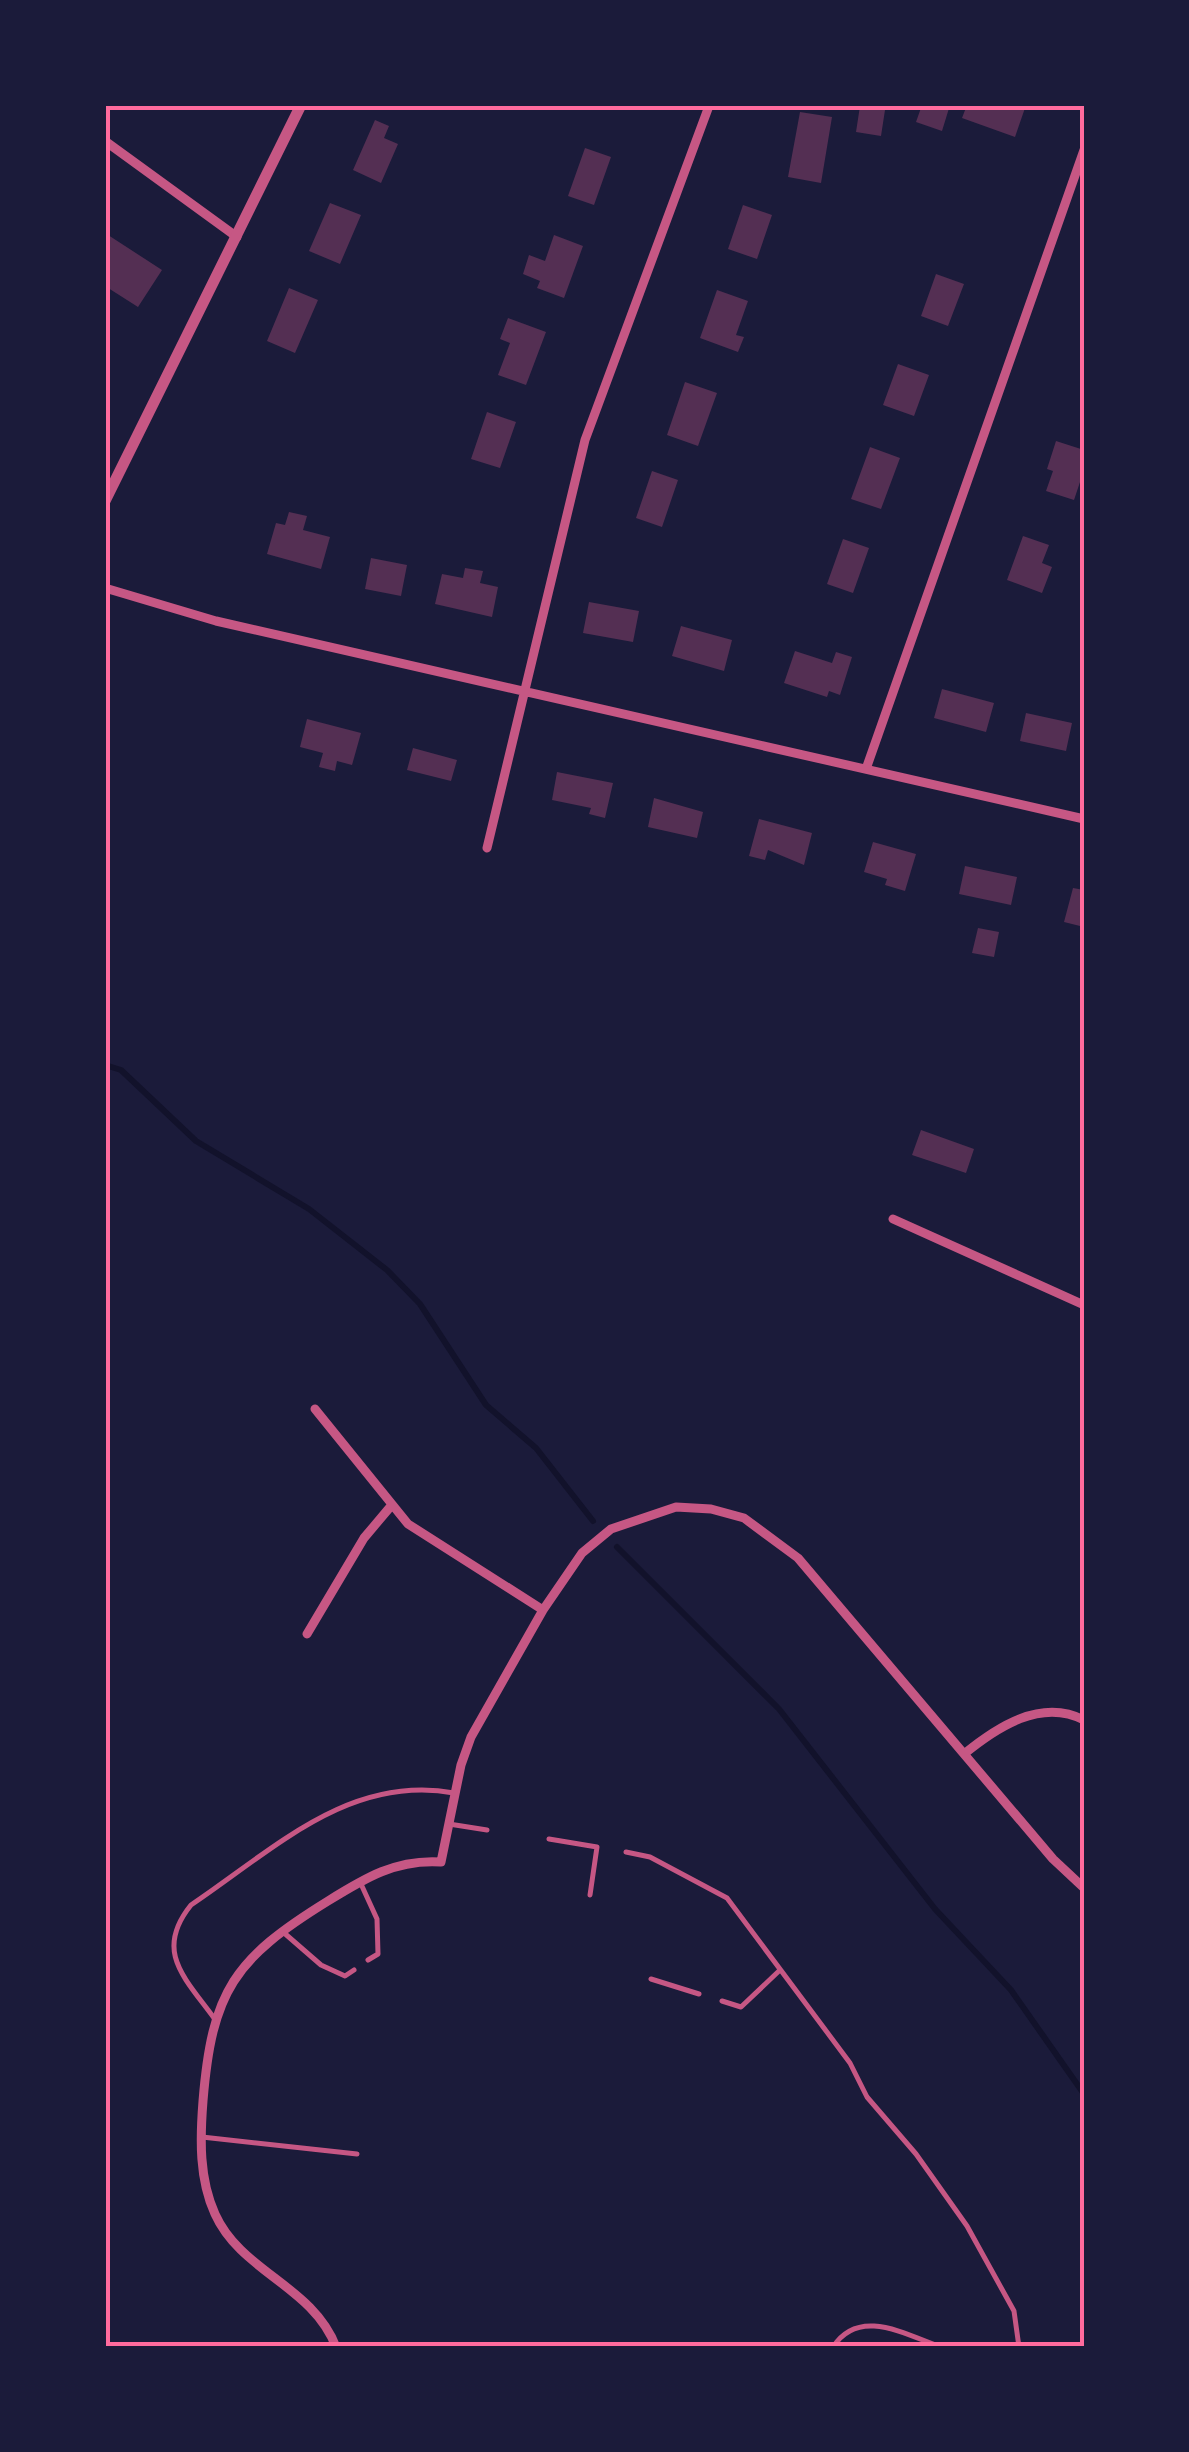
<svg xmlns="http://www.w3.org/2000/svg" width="1189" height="2452" viewBox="0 0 1189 2452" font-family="'Source Sans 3',sans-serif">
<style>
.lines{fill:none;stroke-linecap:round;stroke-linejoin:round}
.stream{stroke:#12122b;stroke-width:6}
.building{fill:#542f53}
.service{stroke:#c65784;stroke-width:5}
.minor{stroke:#c65784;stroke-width:9}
.tertiary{stroke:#c65784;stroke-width:11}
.neatline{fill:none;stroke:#ff6b9d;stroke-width:4}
</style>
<rect width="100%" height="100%" fill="#1b1b3a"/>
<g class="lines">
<!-- stream -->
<path class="stream" d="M105,1065L121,1070L196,1141L309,1209L387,1270L420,1304L486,1405L536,1448L593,1521
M617,1547L779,1709L935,1909L1011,1990L1084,2094"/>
</g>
<!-- building -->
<path class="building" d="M922,105H950L942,131L916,122Z
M967,105H1018L1025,108L1015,137L962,118Z
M860,106L885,110L881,136L856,132Z
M800,112L832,117L821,183L788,177Z
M375,120L389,126L384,138L398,144L381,183L353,170Z
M585,148L611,157L594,205L568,196Z
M330,203L361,215L340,264L309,251Z
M743,205L772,215L757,259L728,249Z
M105,233L162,270L138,307L105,286Z
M554,235L583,246L564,298L537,288L540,281L523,274L529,255L545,261Z
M936,274L964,284L948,326L921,316Z
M289,288L318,300L295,353L267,341Z
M717,290L748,301L736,335L744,337L738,352L700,338Z
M508,318L546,332L526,385L498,375L510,343L500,339Z
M898,364L929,375L914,416L883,405Z
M685,382L717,393L698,446L667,435Z
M487,412L516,422L500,468L471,459Z
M1056,441L1084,450V470L1074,500L1046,491L1053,471L1047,469Z
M870,447L900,458L881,509L851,499Z
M652,471L678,480L662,527L636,518Z
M289,512L307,516L303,530L330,537L321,569L267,554L276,523L285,525Z
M1023,536L1049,545L1042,563L1052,567L1042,593L1007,580Z
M843,539L869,548L853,593L827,584Z
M371,558L407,565L401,596L365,589Z
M465,568L483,571L480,583L498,587L492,617L435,604L442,574L463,578Z
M589,602L639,611L633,642L583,633Z
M681,626L732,640L724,671L672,656Z
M795,651L832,663L836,652L852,657L840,695L829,691L827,697L784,683Z
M942,689L994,703L986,732L934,718Z
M1026,713L1072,723L1066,751L1020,741Z
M307,719L361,733L352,765L337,761L335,771L319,767L323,753L300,747Z
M413,748L457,760L451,781L407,770Z
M557,772L613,783L605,818L589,814L591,808L552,800Z
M654,798L703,812L697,838L648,827Z
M759,819L812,833L804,865L768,850L765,860L749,856Z
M873,842L916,854L905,891L885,885L887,879L864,872Z
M965,866L1017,877L1011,905L959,894Z
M1073,888L1084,890V927L1064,922Z
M978,928L999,932L994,957L972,953Z
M921,1130L974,1149L966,1173L912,1155Z"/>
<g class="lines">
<!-- service -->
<path class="service" d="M449,1824L487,1830
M549,1839L597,1847L590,1895
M626,1852L650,1857L727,1898L850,2063L867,2097L916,2154L967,2226L1014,2311L1019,2347
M361,1884L377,1919L378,1954L368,1960
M283,1932L321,1965L345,1976L354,1970
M651,1979L699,1994
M722,2001L741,2007L780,1970
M214,2018C184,1977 154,1951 191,1905C273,1850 349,1774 454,1793
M202,2137L357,2154
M833,2347C859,2307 904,2334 941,2347"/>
<!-- minor -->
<path class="minor" d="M105,141L237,237
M105,588L216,621L1084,819
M866,769L1084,150
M487,848L585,440L709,106
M893,1219L1084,1305
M315,1409L408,1524L543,1610
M307,1634L364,1538L391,1506
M964,1754C997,1727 1041,1698 1084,1720
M336,2347C313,2286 241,2272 215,2214C199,2179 200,2139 203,2101C212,1991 234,1959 328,1901C365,1878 396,1859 441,1862L461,1765L471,1737L543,1610L582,1553L611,1529L676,1507L711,1509L744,1518L798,1558L1053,1859L1084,1888"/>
<!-- tertiary -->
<path class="tertiary" d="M105,501L301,105"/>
</g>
<!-- border -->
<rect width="1189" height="2452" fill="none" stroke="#1b1b3a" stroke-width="215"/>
<rect x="108" y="108" width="974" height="2236" class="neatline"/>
</svg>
